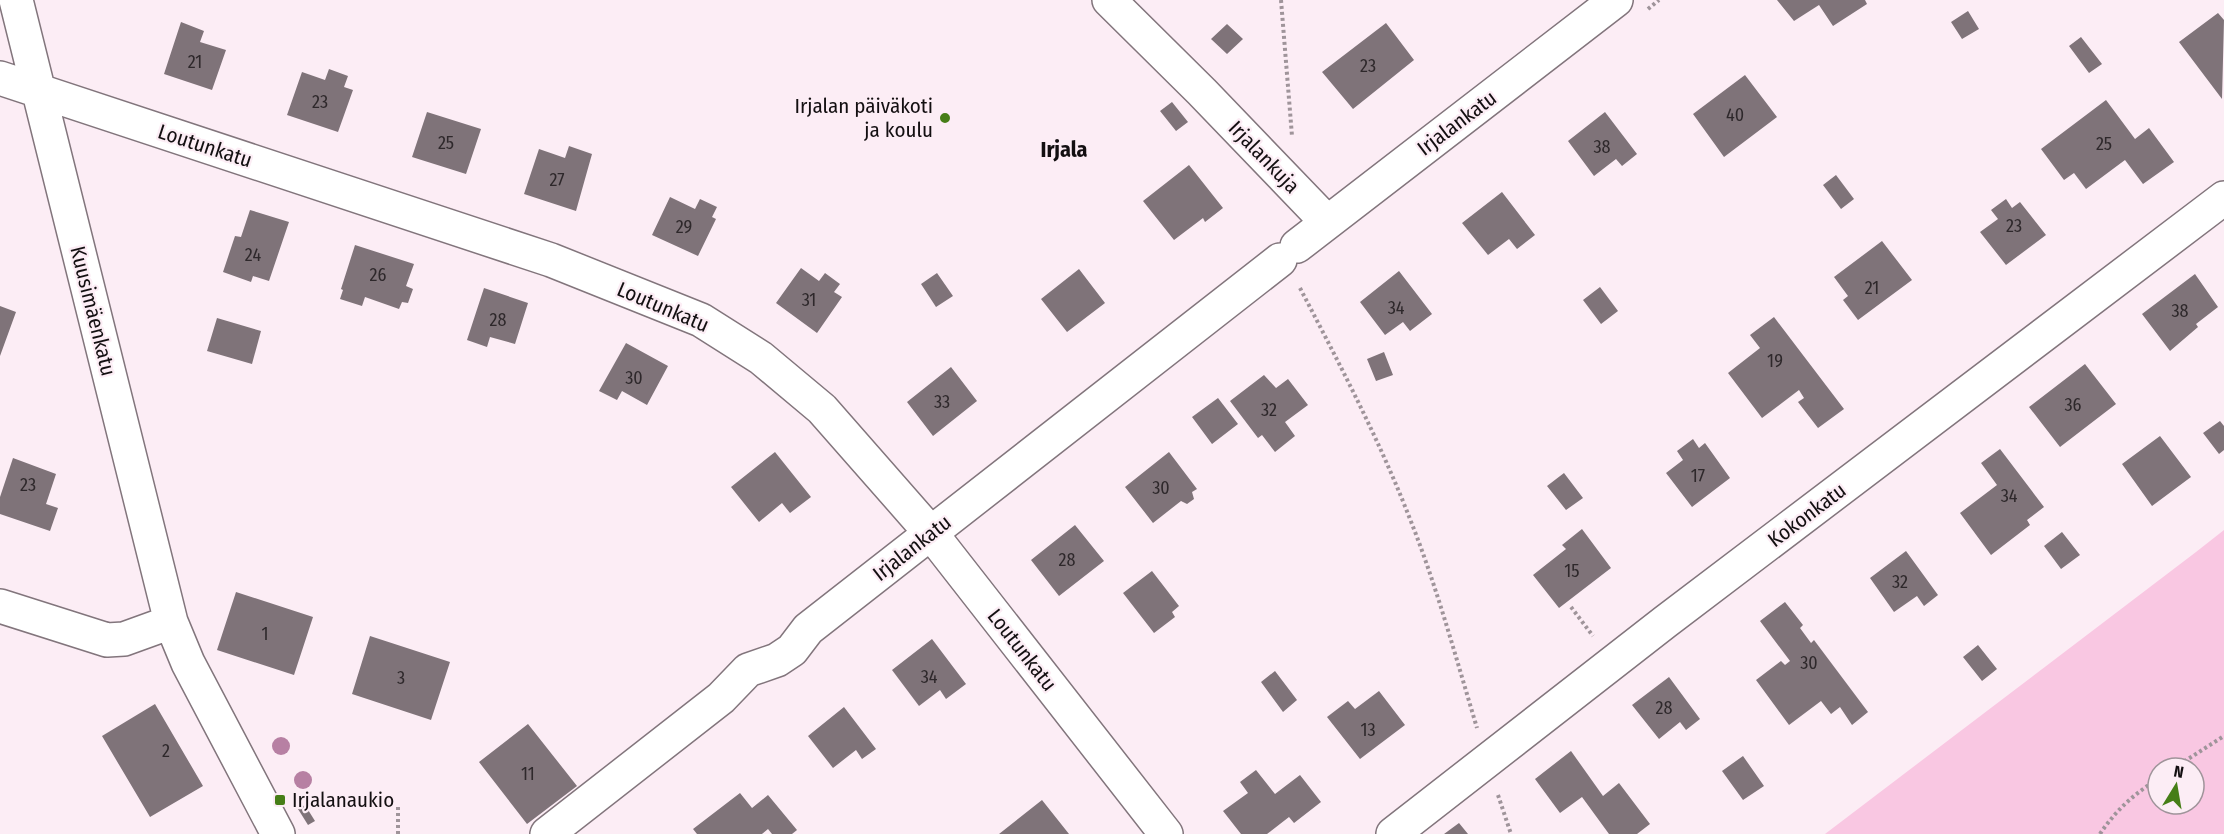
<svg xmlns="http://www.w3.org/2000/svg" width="2224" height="834" viewBox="0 0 2224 834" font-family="'Fira Sans Condensed',sans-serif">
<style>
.green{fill:#f9c7e2;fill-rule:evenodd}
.building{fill:#7f7379}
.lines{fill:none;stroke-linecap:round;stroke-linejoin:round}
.minor-casing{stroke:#82757c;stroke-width:36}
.path{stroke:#9f949a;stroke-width:4;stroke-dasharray:3 3;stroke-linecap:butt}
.minor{stroke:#fff;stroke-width:33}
.tree{fill:#b780a3}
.poi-dot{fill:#467e17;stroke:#fcedf5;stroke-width:2}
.labels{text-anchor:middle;stroke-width:4.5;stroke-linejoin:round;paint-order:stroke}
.number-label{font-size:18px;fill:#2e282b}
.poi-label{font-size:21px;fill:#130f11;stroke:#fcedf5;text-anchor:end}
.street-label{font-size:21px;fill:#130f11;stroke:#fcedf5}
.neighbourhood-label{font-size:22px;font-weight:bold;fill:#130f11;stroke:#fcedf5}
</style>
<rect width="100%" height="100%" fill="#fcedf5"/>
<!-- green -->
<path class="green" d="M2224,530V834H1825L2196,552ZM2158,768H2194V804H2158Z"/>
<!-- building -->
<path class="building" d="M1777,0H1865L1867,4L1833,26L1819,5L1794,21Z
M1968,11L1979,29L1962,39L1951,22Z
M2218,13L2224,20L2222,99L2179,42Z
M181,22L204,31L200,42L226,50L212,90L164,74Z
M1386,23L1414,60L1353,109L1322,72Z
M1227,24L1243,39L1227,54L1211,39Z
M2081,37L2102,64L2089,73L2069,46Z
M329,69L348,76L344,87L353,90L338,132L287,115L302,72L325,80Z
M1745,75L1777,117L1724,157L1693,114Z
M2106,100L2135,139L2149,128L2174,162L2143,184L2125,160L2086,189L2074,173L2064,180L2041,149Z
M1172,102L1188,122L1176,131L1160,111Z
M427,112L481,129L466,174L412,157Z
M1605,112L1637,154L1622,166L1616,159L1594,176L1568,141Z
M569,146L592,154L576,211L524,194L539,149L565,158Z
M1189,165L1223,208L1205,222L1203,218L1174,240L1143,201Z
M1836,175L1854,199L1841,209L1823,185Z
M1502,192L1535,235L1517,249L1509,239L1488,255L1462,223Z
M670,197L695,209L700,199L717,207L712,217L716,219L698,256L652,235Z
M2006,199L2012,208L2020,202L2046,235L2006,265L1980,232L1998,219L1991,210Z
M250,210L289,222L269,281L253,276L251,282L223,272L235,236L241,237Z
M1882,241L1912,280L1858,320L1843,300L1848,296L1834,277Z
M355,245L414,264L406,286L413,289L408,303L402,302L399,309L365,297L362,306L340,299L343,290L341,289Z
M801,268L819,281L825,273L840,284L834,292L842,297L817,333L776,303Z
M1079,269L1105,303L1067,332L1041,299Z
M1399,271L1432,314L1410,331L1403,322L1385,335L1360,302Z
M937,273L953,296L936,307L921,284Z
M2195,274L2218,307L2196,324L2198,327L2170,351L2142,314Z
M1600,287L1618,311L1601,324L1583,300Z
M484,288L528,303L515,344L490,337L487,347L467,340Z
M0,306L16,312L0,356Z
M1774,317L1844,409L1818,428L1798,402L1804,398L1799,390L1762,418L1728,373L1760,348L1750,335Z
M217,318L261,331L252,364L207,351Z
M626,343L668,366L647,405L622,391L617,400L599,391Z
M1384,352L1393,375L1376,381L1367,359Z
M2085,364L2116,404L2060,447L2029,407Z
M951,367L977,401L933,436L907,402Z
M1264,375L1276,388L1288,379L1308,405L1285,422L1295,436L1275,452L1262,435L1258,438L1230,401Z
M1218,398L1238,424L1212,444L1192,417Z
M2220,421L2224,426V450L2219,454L2203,433Z
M2160,436L2191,477L2152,506L2122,464Z
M1693,439L1699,448L1705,443L1730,478L1692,507L1666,473L1683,460L1677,451Z
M2000,449L2044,507L2027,520L2030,525L1991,555L1960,513L1997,485L1981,463Z
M775,452L811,497L790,513L782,503L759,522L731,487Z
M1169,452L1197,489L1192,492L1194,499L1187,504L1181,501L1153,523L1125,487Z
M13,458L56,474L46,504L58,508L50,531L0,514V497Z
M1564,473L1583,498L1566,510L1547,486Z
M1075,525L1104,561L1059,596L1031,560Z
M1582,529L1611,568L1559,608L1533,575L1566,549L1562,545Z
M2062,532L2080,555L2061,569L2044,546Z
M1906,551L1938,595L1924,606L1917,596L1894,612L1870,578Z
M1152,571L1179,606L1172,612L1175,617L1154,633L1123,593Z
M236,592L313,617L294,675L217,650Z
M1785,602L1803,625L1800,628L1811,643L1814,640L1868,712L1852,725L1840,707L1831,714L1821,701L1789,725L1756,680L1781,661L1785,665L1790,661L1760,621Z
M370,636L450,662L431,720L352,694Z
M932,639L966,684L946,699L940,690L919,706L892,670Z
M1978,645L1997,669L1982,681L1963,657Z
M1275,671L1297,700L1283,712L1261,682Z
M1669,677L1700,719L1686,730L1680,722L1659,739L1632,705Z
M1379,691L1405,725L1360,759L1327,717L1348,701L1355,709Z
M155,704L203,786L150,817L102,736Z
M844,707L876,749L862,759L856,750L833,768L808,736Z
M528,724L577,786L527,824L479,762Z
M1571,751L1603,796L1619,783L1650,824L1637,834H1609L1582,797L1560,813L1535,779Z
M1743,756L1764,786L1743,800L1722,771Z
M1256,770L1275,794L1300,775L1321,802L1294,823L1289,817L1267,834H1241L1223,811L1248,793L1240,782Z
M740,793L752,808L768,795L797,830L792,834H772L768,829L762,834H697L693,829Z
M1042,800L1069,834H999Z
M305,805L315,821L308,825L298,809Z
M1459,823L1468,834H1444Z"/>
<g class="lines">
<!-- minor casing -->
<g class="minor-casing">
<path id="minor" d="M16,0L171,622L188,663L278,834
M1109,0L1202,92L1327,222
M0,78L551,260L701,320L761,358L822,409L930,532L1166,834
M1297,246L1616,0
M0,606L107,640L124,639L171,622
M547,834L721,698L748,670L777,660L792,650L808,629L1280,260
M1393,834L1665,622L2224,198"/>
</g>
<!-- path -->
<path class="path" d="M1281,0L1292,136
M1648,9L1659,0
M1300,288C1339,363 1379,439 1410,519C1437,587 1456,658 1477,728
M1571,607L1593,636
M2174,768L2224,736
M1498,795L1511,834
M398,834V805
M2100,834C2115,811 2135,793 2158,779"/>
<!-- minor -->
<use href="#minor" class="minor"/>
</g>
<!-- trees -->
<g class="tree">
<circle cx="281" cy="746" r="9"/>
<circle cx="303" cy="780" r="9"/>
</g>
<!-- markers -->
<g class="poi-dot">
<circle cx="945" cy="118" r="6"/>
<rect x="274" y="794" width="12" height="12" rx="3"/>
</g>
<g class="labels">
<!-- number labels -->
<g class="number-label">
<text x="195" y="68">21</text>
<text x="1368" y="72">23</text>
<text x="320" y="108">23</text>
<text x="1735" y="121">40</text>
<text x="446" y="149">25</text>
<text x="2104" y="150">25</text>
<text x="1602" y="153">38</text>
<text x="557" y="186">27</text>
<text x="2014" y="232">23</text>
<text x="684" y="233">29</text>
<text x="253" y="261">24</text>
<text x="378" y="281">26</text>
<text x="1872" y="294">21</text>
<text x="809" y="306">31</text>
<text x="1396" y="314">34</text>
<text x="2180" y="317">38</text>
<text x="498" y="326">28</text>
<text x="1775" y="367">19</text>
<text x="634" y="384">30</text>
<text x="942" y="408">33</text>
<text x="2073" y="411">36</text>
<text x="1269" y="416">32</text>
<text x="1698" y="482">17</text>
<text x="28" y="491">23</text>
<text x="1161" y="494">30</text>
<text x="2009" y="502">34</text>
<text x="1067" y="566">28</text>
<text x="1572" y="577">15</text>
<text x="1900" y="588">32</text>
<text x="265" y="640">1</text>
<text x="1809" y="669">30</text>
<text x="929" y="683">34</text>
<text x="401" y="684">3</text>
<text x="1664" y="714">28</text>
<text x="1368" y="736">13</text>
<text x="166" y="757">2</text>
<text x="528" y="780">11</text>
</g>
<!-- poi labels -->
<g class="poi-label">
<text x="933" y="113">Irjalan päiväkoti<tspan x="933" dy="24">ja koulu</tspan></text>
<text x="292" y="807" text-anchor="start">Irjalanaukio</text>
</g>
<!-- street labels -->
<g class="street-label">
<text transform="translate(1457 123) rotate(-37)" y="7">Irjalankatu</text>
<text transform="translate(205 146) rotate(18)" y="7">Loutunkatu</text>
<text transform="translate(1264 157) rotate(46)" y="7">Irjalankuja</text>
<text transform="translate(663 307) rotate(23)" y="7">Loutunkatu</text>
<text transform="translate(93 311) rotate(76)" y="7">Kuusimäenkatu</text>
<text transform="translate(1807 515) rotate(-37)" y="7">Kokonkatu</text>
<text transform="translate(912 548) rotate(-38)" y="7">Irjalankatu</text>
<text transform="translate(1022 650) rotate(52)" y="7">Loutunkatu</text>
</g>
<!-- neighbourhood labels -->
<g class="neighbourhood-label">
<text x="1064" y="157">Irjala</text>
</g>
</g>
<!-- north arrow -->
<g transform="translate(2176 786) rotate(11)"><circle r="28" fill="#fcedf5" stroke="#9f949a" stroke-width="1.5"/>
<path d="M0-4.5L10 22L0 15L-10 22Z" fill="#467e17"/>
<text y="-9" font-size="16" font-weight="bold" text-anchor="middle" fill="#130f11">N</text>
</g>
</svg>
